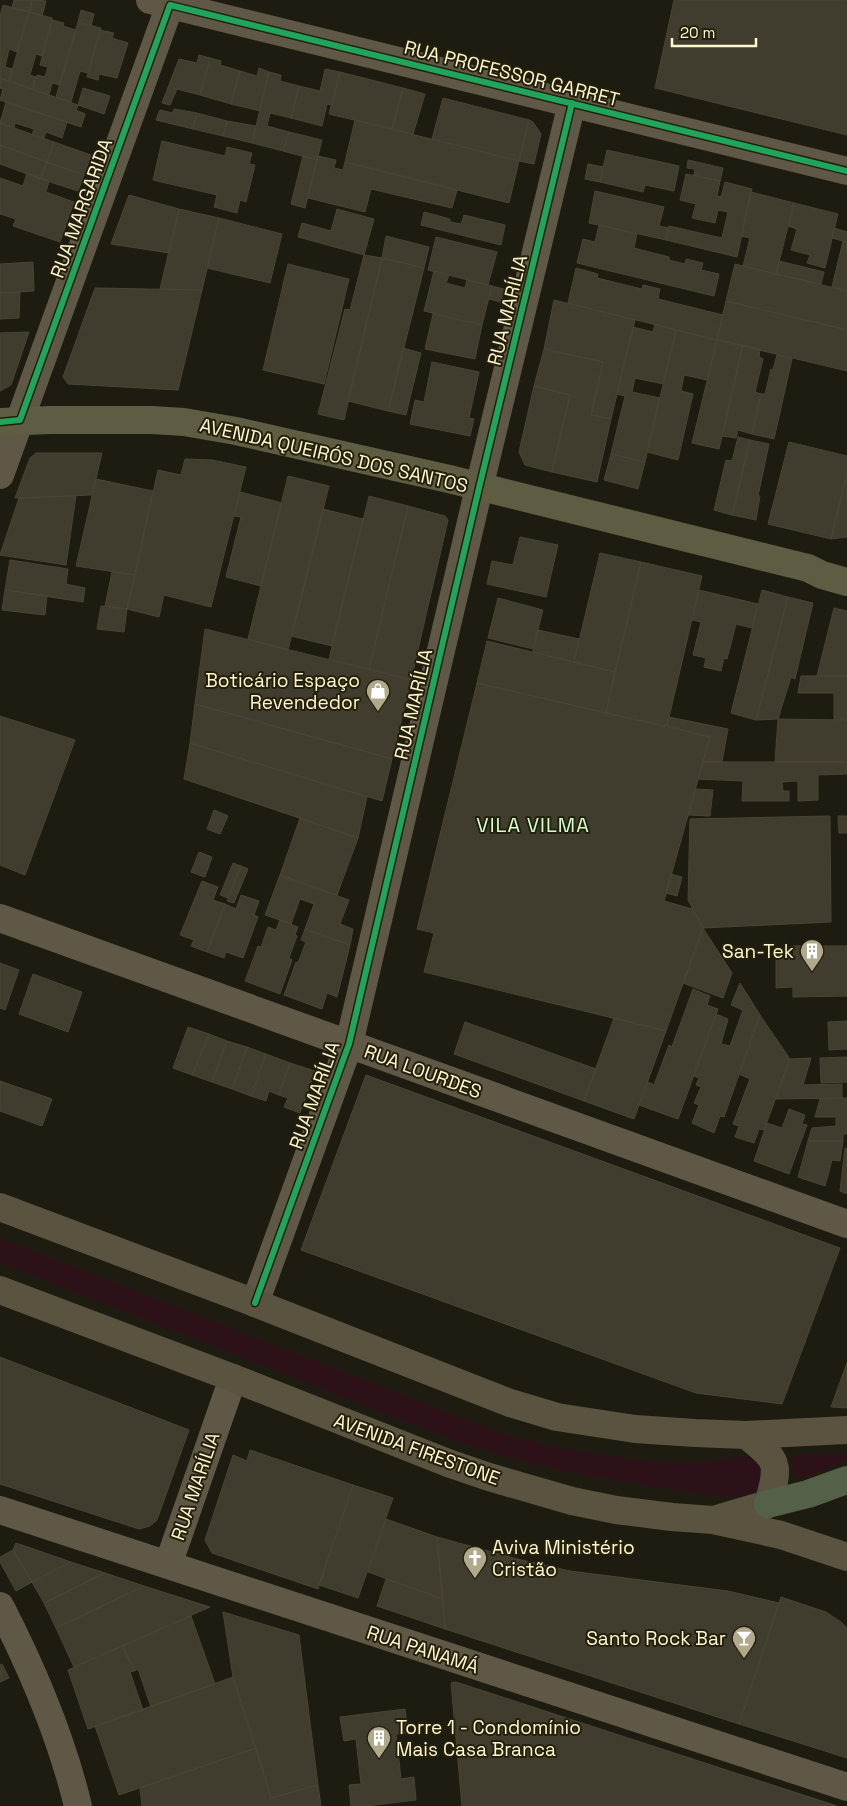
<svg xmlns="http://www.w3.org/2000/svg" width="847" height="1806" viewBox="0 0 847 1806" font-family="'Space Grotesk',sans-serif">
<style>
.green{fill:#2c1119}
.building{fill:#403d2f;stroke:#4a4533}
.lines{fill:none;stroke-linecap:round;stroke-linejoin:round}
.street{stroke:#5f5846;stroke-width:28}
.secondary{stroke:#5a5340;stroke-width:28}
.primary{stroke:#5e5d43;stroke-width:28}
.highway{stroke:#546047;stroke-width:28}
.cycleway-casing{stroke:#23200c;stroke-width:9}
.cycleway{stroke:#20a55d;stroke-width:6}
.labels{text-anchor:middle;stroke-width:4;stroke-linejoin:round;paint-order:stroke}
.street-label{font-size:19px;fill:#fff5cf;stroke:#23200c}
.poi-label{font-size:19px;fill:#fff5cf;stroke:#23200c;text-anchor:end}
.neighbourhood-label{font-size:20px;letter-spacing:1px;fill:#d1ffd2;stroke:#23200c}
</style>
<rect width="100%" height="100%" fill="#1e1c11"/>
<!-- green -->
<path class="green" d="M0,1238L506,1435L561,1448L626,1458L679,1463L704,1462L740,1456L753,1458L762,1464L761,1486C744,1505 698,1493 676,1490C617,1481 559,1472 502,1455C425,1432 350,1399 275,1370C183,1334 91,1299 0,1262Z
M800,1453L831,1455L847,1453V1460L804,1478H797C792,1470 790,1465 793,1456Z"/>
<!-- building -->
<path class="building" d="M14,0H32L29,12L12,8Z
M32,0L46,1L42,16L29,12Z
M674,0H847V135L655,88Z
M3,5L29,12L17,52L9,49L5,67L12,69L9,81L0,78V16Z
M81,10L94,14L91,26L78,22Z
M29,12L52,18L42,56L36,54L30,75L36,77L32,89L9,81Z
M52,20L64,23L63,26L76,30L60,85L52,83L49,95L32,89L37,75L45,77L48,67L40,65Z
M78,22L101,28L88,73L80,71L71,102L56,97Z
M100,30L114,33L112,38L128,43L117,78L99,74L98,80L87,77Z
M199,55L210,58L200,95L177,89L170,105L162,103L179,59L197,63Z
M210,58L221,61L220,65L240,71L231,104L200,95Z
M259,68L269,72L260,111L231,104L240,71L257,76Z
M325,69L340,72L332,105L327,104L322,126L291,118L299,86L320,91Z
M269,72L281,75L280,81L299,86L291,118L270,113L267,126L289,132L283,151L252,143Z
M340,72L403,88L392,129L329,114Z
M0,78L78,105L76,110L85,114L81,127L0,100L3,89L0,88Z
M83,88L110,96L104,114L78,105Z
M403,88L425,94L413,134L392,129Z
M443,98L529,120L519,161L432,139Z
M6,102L67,122L62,138L46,132L44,138L32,135L34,129L15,123L14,128L0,123Z
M174,109L197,113L193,129L156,120L160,110L173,113Z
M197,113L227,121L223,136L193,129Z
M355,120L519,161L509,203L345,162Z
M529,120L533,122L541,134L534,164L519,161Z
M227,121L256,126L252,143L223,136Z
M0,123L54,142L47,162L0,145Z
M289,132L322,140L317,160L283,151Z
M162,141L225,156L227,147L252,153L249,164L255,165L246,202L240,200L237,213L214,207L217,195L153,180Z
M54,142L91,155L84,175L47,162Z
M0,145L47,162L41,179L0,164Z
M607,150L679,166L674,191L645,185L643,192L600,182Z
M303,156L317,160L305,208L291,204Z
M318,156L336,160L334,168L343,170L345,162L457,190L452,208L371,189L365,212L308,198Z
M688,160L723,168L720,181L694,175L695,169L687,168Z
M47,162L84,175L78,191L41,179Z
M588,164L603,167L600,182L585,179Z
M27,173L49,181L46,192L74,202L60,242L13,226L16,219L0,214V178L23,186Z
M686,174L720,181L717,196L721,197L725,182L752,189L737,257L666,240L669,226L722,238L728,212L718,210L715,223L692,218L696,204L680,200Z
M595,191L664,207L659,226L669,228L666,240L589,223Z
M751,192L794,203L776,274L743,266L750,238L741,236Z
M129,195L179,209L169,253L111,244Z
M794,203L838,214L825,268L807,263L810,255L791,250L797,229L788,226Z
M179,209L219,218L202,290L160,289Z
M337,209L374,219L364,255L298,237L302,223L331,231Z
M424,212L450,219V222L461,224L464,215L505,225L501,245L421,225Z
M219,218L282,234L270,283L207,268Z
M599,225L637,234L634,248L669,257V260L685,264L686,259L703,263L701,270L719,274L714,296L577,263L583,239L595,242Z
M834,228L847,232V242L832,238Z
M386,236L429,247L424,268L382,258Z
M436,237L497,252L488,285L428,270Z
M843,241L847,242V291L832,287Z
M364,255L382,258L344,420L318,414L345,309L350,310Z
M382,258L424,268L388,411L348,401Z
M779,261L824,272L821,284L776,274Z
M33,262L34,291L0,293V264Z
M288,264L349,279L324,384L263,370Z
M735,264L847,291V330L726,301Z
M576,268L598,274L597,278L642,289L643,285L660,289L658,299L723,315L717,340L568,303Z
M434,271L449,275L446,283L465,288L467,280L492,286L482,325L424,311Z
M492,286L504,289L501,302L489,299Z
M95,288L202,290L178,390L68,384L63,377Z
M20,292L19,318L0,319V293Z
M554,300L635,320L611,419L591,415L603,362L544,349Z
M726,301L847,330V371L717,340Z
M433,314L482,325L475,359L425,349Z
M655,324L676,330L663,384L635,378L632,392L660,398L645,462L611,454L625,396L617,394L633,327L653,332Z
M676,330L717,340L707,380L684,375L681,391L693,394L678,460L647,452Z
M29,332L11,385L0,391V333Z
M717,340L743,345L719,449L692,443Z
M743,345L760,349L759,357L763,359L755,392L761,394L752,434L738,430L736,438L722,436Z
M403,348L421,353L406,415L388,411Z
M544,349L603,362L591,415L611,419L597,482L552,472L570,395L534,386Z
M777,355L792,359L774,439L752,434L761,394H765L771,369L773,370Z
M432,362L479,372L469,418L474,419L470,436L410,424L415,400L424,402Z
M534,386L570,395L552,472L525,465L519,452Z
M738,437L750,440L732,515L714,510L726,460L732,461Z
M750,440L769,444L758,496H760L756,520L732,515Z
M789,442L847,456V473L831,539L768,524Z
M36,453H102L92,495L15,498L30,458Z
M611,454L645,462L638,489L604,480Z
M185,459L212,460L246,467L211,607L164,595L159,617L127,609L158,470L181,475Z
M847,473V537L831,539Z
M288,476L329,486L288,650L248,639Z
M96,479L153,491L135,575L76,566Z
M240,492L282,503L261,586L226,577L241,517L234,516Z
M76,496L66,565L0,555L19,498Z
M369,496L408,506L369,669L329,659Z
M408,506L445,516L448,520L411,680L369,669Z
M323,509L363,519L332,646L291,636Z
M520,537L558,545L546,597L487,584L492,561L513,565Z
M600,553L641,562L615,672L574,662Z
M10,560L68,569L66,584L85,588L83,602L5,590Z
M641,562L702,576L667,726L606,713Z
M112,572L135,575L127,609L105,606Z
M5,590L47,596L45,615L2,610Z
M699,590L758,604L752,628L736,624L727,659L724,658L721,671L704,667L706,658L693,655L701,622L692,620Z
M762,590L788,597L756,720L731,713Z
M788,597L813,603L795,679L791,677L778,719L756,720Z
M498,598L543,610L533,649L488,638Z
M101,606L127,609L124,632L97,629Z
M834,608L847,611V676H817Z
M205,629L411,680L392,759L195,704Z
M538,630L579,639L574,662L533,652Z
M487,641L615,672L606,713L477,683Z
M801,676H847V720L834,719V693H798Z
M477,683L710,737L664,901L692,909L703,928L666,1031L424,972L434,933L417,929Z
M195,704L392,759L382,801L190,743Z
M0,716L75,740L25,875L0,865Z
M669,717L728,729L722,762H703L710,737L667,726Z
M778,719L847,720V762H775Z
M190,743L367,797L358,838L184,779Z
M703,762H847V774L818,775V800L798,801V781L782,782L783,791H789V801H742L743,781L698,779Z
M696,789L713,790L710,816L688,815Z
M214,810L228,816L220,834L207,829Z
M830,816L831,922L703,928L688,900L690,819Z
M838,816H847V833H839Z
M300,818L358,838L337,895L280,875Z
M199,852L212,857L205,877L191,872Z
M233,863L241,866L228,898L220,895Z
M241,866L248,869L234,903L227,901Z
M671,874L682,877L677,896L666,893Z
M280,875L349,900L340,924L353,929L350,945L305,929L314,904L300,899L291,924L265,915Z
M202,881L218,887L213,900L225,904L207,952L191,946L194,940L180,935Z
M241,895L259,901L254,915L258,917L243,958L226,952L224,958L207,952L225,904L236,909Z
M280,920L298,927L295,935L297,936L289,958L292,960L280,994L245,981L258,946L261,947L268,927L276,930Z
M703,928L732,973L723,998L683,983Z
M305,929L350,945L337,997L327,993L322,1009L284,995L296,962L298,963L306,942L301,940Z
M793,946H847V996L793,997V987L776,988V956H794Z
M0,963L19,970L5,1010L0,1008Z
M33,974L82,992L68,1032L19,1014Z
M740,983L760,1015L724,1117L720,1116L714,1133L692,1123L699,1105L694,1103L701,1087L696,1085L699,1078L694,1076L716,1014L728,1019L721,1044L730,1046L743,1010L731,1005Z
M693,989L710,996L707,1005L718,1009L678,1119L639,1105L648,1082L654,1085L669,1045L672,1047Z
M760,1015L790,1059L764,1130L759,1129L754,1143L735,1137L739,1126L733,1124L750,1079L739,1074Z
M614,1018L666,1031L634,1119L584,1101Z
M847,1021V1049L829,1050L828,1022Z
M465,1022L596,1069L584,1101L454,1054Z
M188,1027L209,1034L192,1075L173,1068Z
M209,1034L227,1041L212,1082L192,1075Z
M227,1041L247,1047L232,1089L212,1082Z
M247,1047L266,1054L251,1096L232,1089Z
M266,1054L290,1063L279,1095L269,1091L266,1101L251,1096Z
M847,1057V1082L821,1083L820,1058Z
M811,1058L803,1085L842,1084V1098L775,1099L790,1059Z
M290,1063L315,1071L300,1113L284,1107L288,1098L279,1095Z
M366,1075L840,1248L782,1404L696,1393L301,1250Z
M0,1081L52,1099L42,1126L0,1111Z
M842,1098H847V1134H843V1141H808L812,1128L836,1126V1117H815L820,1099Z
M789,1109L805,1115L802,1124L807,1125L789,1174L754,1161L767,1123L782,1128Z
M808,1141H843L840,1161L832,1160L825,1186L798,1177Z
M845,1148L847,1149V1194L840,1191Z
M0,1357L189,1430L157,1520L150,1526L139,1529L0,1484Z
M847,1363V1408L831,1407Z
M250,1450L353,1485L318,1589L212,1553L205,1540L233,1455L247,1461Z
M353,1485L393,1498L358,1598L319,1585Z
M386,1519L437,1537L443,1599L368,1572Z
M437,1537L517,1559L570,1571L728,1591L779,1603L739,1724L445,1629Z
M16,1543L71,1562L32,1582L13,1550Z
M13,1550L32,1582L16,1591L0,1562V1557Z
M71,1562L105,1573L44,1603L32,1582Z
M105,1573L144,1586L56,1628L44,1603Z
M386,1579L443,1599L445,1629L377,1606Z
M144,1586L210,1607L74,1667L56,1628Z
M781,1597L826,1612L841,1622L847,1628V1758L739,1724Z
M223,1612L299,1635L318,1785L271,1798L233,1677Z
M191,1616L215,1684L151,1707L138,1669L134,1671L123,1646Z
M123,1646L134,1671L130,1672L143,1710L88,1729L68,1670Z
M2,1664L9,1678L0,1682V1665Z
M233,1677L256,1748L119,1795L95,1726Z
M454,1682H456L837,1806H462L451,1683Z
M405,1709L408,1733L396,1734L401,1779L414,1777L416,1800L366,1806H351L349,1785L361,1784L356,1739L344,1741L340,1717Z
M256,1748L271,1798L318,1785L321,1806H142L140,1788Z"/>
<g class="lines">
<!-- street -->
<path class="street" d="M150,0L847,171
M0,475L170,5
M0,918L847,1224
M255,1303L349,1044L479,488L572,103
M0,1510L847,1787
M168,1565L233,1378
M0,1606C33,1670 61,1736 78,1806"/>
<!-- secondary -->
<path class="secondary" d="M0,1207L255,1303L510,1403L557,1417L635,1429L695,1433L746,1435L847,1430
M0,1290L233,1378L448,1463L489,1477L572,1501L616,1510L672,1517L713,1520L781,1535L847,1557
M717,1519L768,1504C780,1464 779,1460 746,1435"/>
<!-- primary -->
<path class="primary" d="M0,422L51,420H152L184,422L236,431L449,479L808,568L822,575L847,582"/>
<!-- highway -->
<path class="highway" d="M768,1504L808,1494L847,1480"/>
<!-- cycleway casing -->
<g class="cycleway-casing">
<path id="cycleway" d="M0,422L20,420L170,5L847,171
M255,1303L349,1044L479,488L572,103"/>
</g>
<!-- cycleway -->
<use href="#cycleway" class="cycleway"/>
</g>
<!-- icons -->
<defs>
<g id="shop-pin" transform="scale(1.25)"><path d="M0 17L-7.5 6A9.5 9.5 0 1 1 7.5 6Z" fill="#b0a98c" stroke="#23200c"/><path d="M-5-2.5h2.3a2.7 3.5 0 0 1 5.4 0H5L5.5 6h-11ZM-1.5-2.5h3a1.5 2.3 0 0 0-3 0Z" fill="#fff"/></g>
<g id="building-pin" transform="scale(1.25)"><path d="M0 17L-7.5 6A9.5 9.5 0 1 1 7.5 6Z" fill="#b0a98c" stroke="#23200c"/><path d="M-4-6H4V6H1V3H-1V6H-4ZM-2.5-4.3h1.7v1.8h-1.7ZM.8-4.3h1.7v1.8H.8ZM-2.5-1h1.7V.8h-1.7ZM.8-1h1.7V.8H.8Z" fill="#fff"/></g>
<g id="church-pin" transform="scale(1.25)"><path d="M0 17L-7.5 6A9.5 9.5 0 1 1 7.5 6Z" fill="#b0a98c" stroke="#23200c"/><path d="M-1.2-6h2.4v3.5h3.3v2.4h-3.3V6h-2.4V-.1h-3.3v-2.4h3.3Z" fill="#fff"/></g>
<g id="bar-pin" transform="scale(1.25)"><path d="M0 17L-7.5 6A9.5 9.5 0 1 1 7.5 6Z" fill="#b0a98c" stroke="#23200c"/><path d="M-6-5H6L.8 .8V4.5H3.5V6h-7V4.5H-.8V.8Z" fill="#fff"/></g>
</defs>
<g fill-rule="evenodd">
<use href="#shop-pin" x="378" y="691"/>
<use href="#building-pin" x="812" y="951"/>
<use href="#church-pin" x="475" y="1558"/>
<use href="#bar-pin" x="744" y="1638"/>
<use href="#building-pin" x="379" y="1738"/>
</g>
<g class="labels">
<!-- street labels -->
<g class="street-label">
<text transform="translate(512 73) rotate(14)" y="7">RUA PROFESSOR GARRET</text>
<text transform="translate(81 208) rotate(-70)" y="7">RUA MARGARIDA</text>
<text transform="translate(507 310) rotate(-76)" y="7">RUA MARÍLIA</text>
<text transform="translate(334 455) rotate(13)" y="7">AVENIDA QUEIRÓS DOS SANTOS</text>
<text transform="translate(413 704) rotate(-77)" y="7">RUA MARÍLIA</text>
<text transform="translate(423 1071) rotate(20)" y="7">RUA LOURDES</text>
<text transform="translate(314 1095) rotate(-70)" y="7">RUA MARÍLIA</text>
<text transform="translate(417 1449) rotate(20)" y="7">AVENIDA FIRESTONE</text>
<text transform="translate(195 1486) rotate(-71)" y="7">RUA MARÍLIA</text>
<text transform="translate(423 1649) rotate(18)" y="7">RUA PANAMÁ</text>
</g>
<!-- poi labels -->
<g class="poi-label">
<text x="360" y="687">Boticário Espaço<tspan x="360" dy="22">Revendedor</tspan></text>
<text x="794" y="958">San-Tek</text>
<text x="492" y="1554" text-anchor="start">Aviva Ministério<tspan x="492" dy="22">Cristão</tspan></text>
<text x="726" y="1645">Santo Rock Bar</text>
<text x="396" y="1734" text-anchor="start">Torre 1 - Condomínio<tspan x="396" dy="22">Mais Casa Branca</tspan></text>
</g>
<!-- neighbourhood labels -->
<g class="neighbourhood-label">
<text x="533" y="832">VILA VILMA</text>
</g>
</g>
<!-- scale -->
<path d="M672 38v8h84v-8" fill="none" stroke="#fff5cf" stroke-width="2.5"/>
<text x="680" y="38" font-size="15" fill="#fff5cf" stroke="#23200c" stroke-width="4" paint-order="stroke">20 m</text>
</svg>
